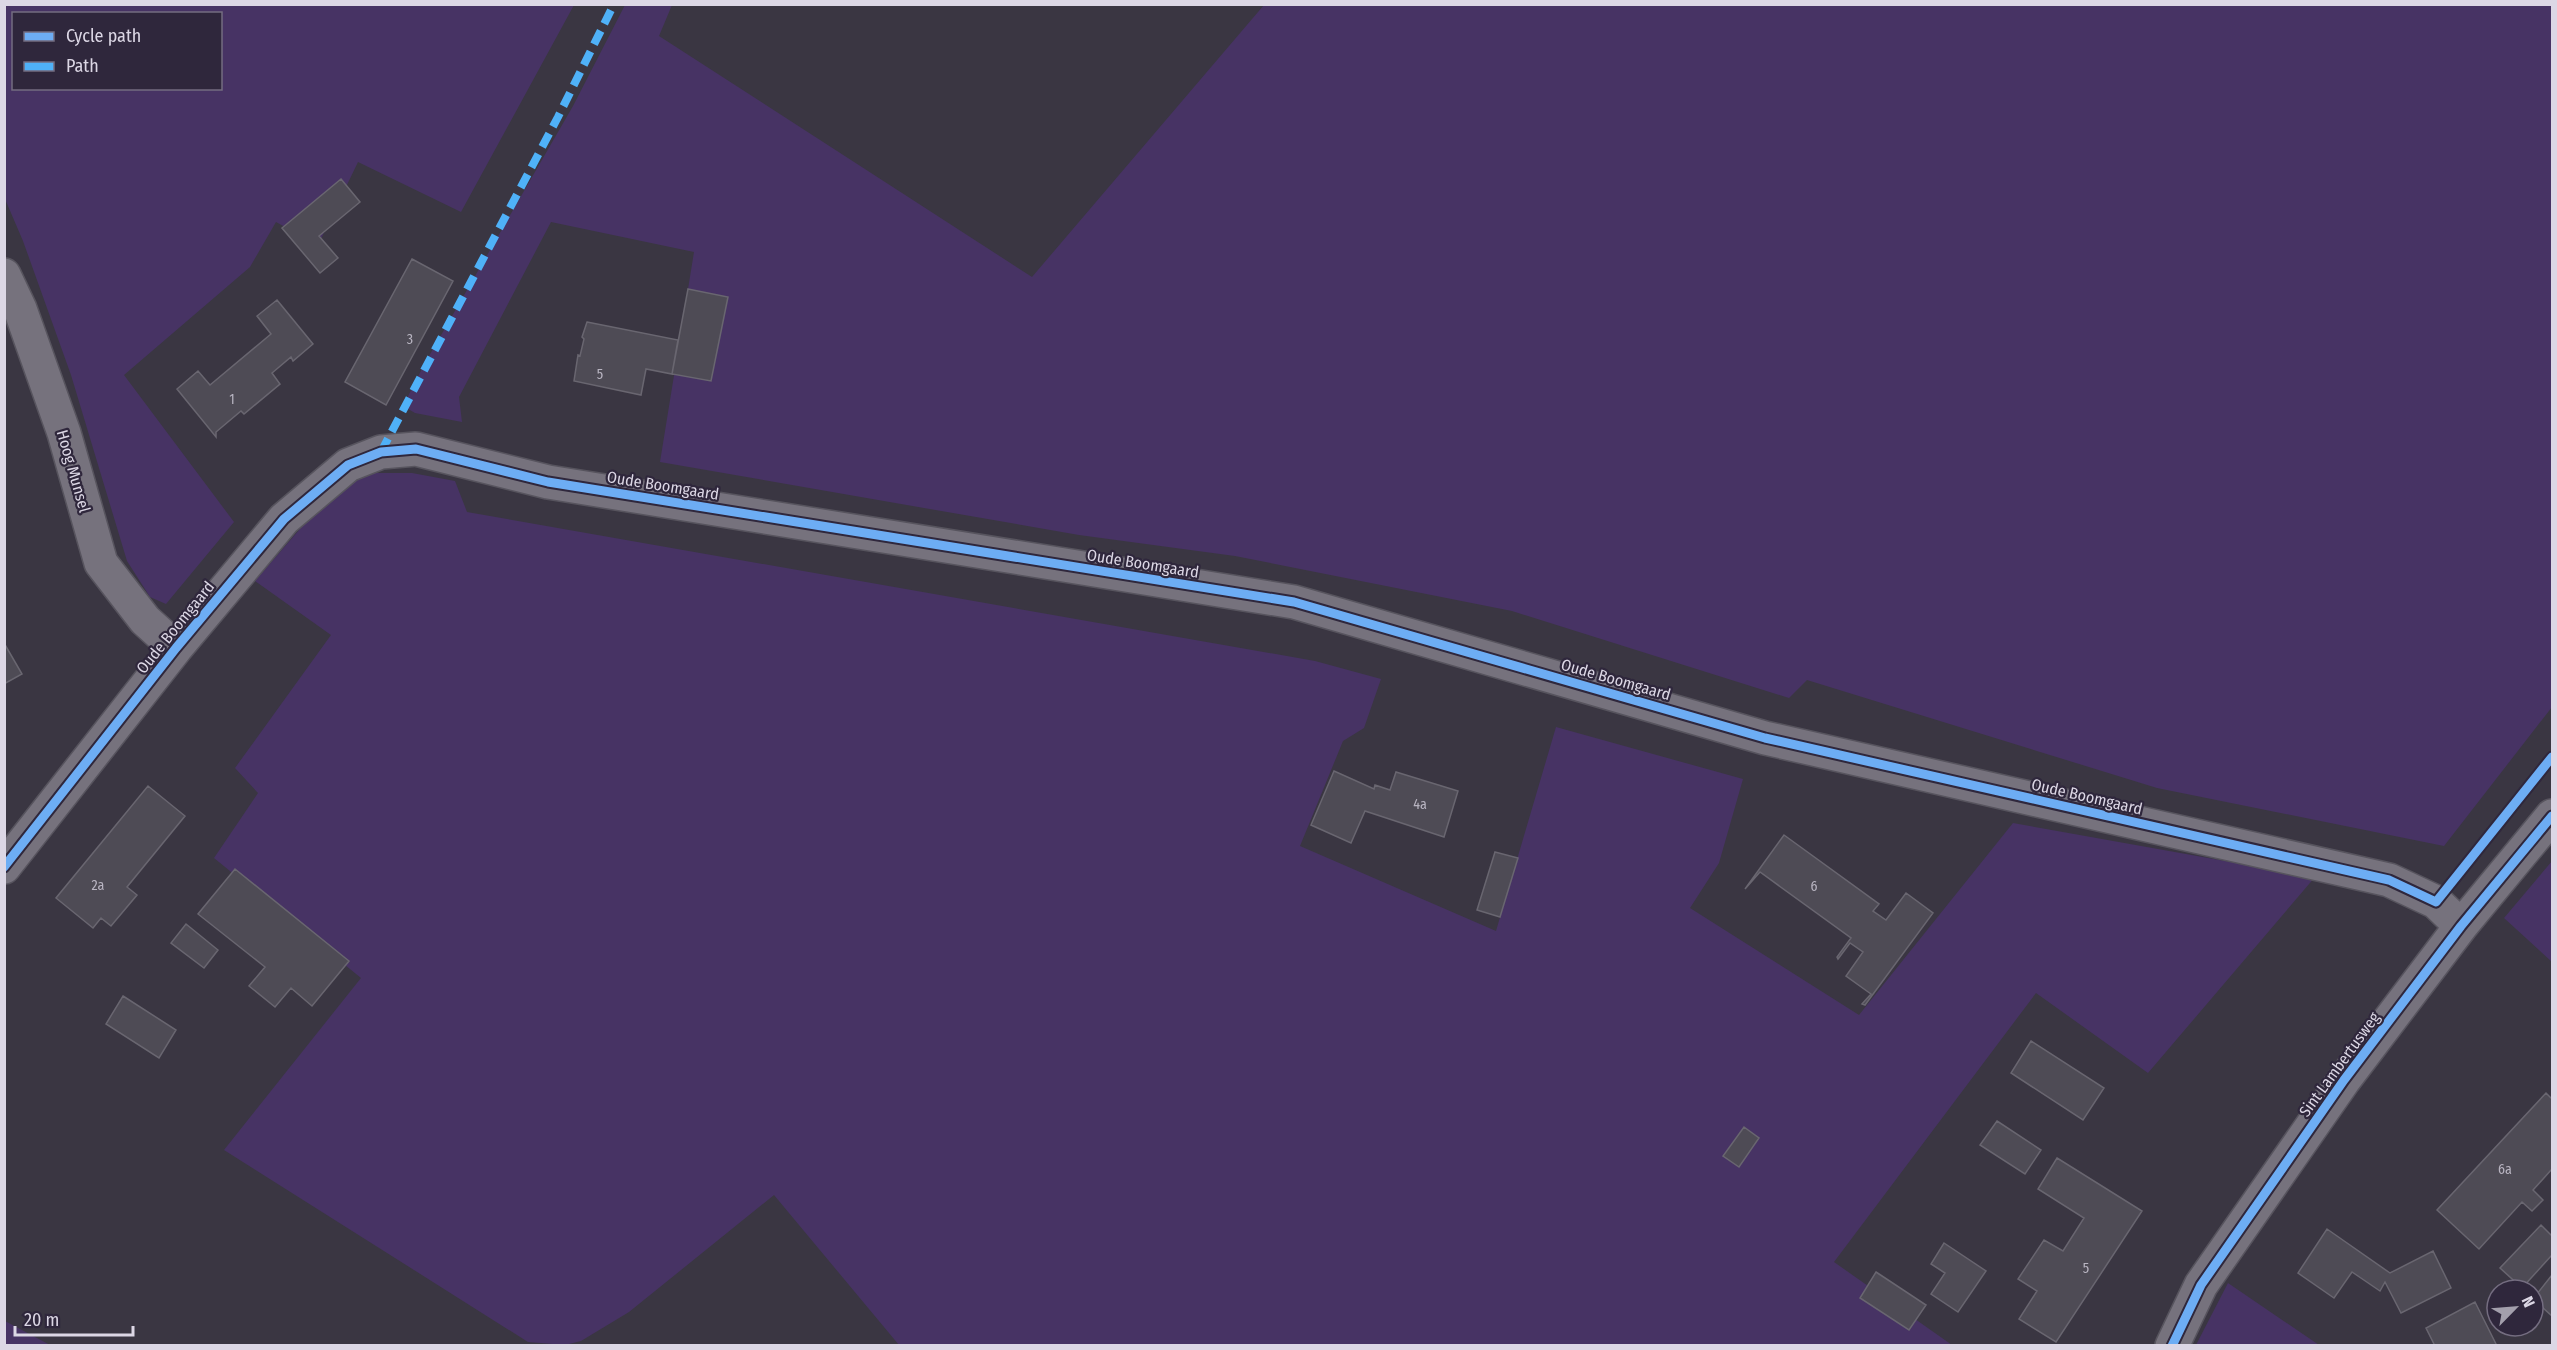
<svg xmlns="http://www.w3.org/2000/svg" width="2557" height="1350" viewBox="0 0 2557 1350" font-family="'Fira Sans Condensed',sans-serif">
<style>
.green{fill:#473364;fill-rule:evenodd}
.building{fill:#4e4b55;stroke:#696670;stroke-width:1.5}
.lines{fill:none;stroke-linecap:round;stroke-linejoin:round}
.minor-casing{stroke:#57545e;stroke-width:36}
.minor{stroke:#76727d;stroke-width:33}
.quiet{stroke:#4fb1f8;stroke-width:8;stroke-dasharray:15 8;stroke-linecap:butt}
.cycleway-casing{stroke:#2f273c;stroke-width:13}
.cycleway{stroke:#6dadf4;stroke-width:9}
.labels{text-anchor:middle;stroke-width:4.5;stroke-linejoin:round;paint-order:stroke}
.number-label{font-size:14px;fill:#b8b4c1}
.street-label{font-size:16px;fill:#dcd7e5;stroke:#2f273c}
</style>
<rect width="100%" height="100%" fill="#3a3642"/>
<!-- green -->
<path class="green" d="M5,5H574L461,212L358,162L318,245L276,222L250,267L124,375L234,522L166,604L150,597L127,561L71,375L23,241L5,199ZM14,14H220V88H14Z
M625,5H672L659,36L1032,277L1264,5H2552V707L2444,846L2157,788L1807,680L1789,698L1512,611L1235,556L1079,535L660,462L694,252L551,222L459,397L462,422L415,413L403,406L425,363L573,106Z
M360,473H412L455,481L467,512L1315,661L1381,679L1364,728L1343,741L1300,846L1496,931L1556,727L1743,779L1719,863L1690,908L1859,1015L2013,823L2315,877L2148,1073L2036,993L1834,1262L1952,1345H899L774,1195L629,1312L581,1341L565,1345L528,1342L224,1150L361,978L214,858L258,793L235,768L331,635L255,581L331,493Z
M2552,861V962L2504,918Z
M2228,1283L2319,1345H2196Z
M5,1321L50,1345H5Z"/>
<!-- building -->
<path class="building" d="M341,179L360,202L319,236L338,258L320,273L282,228Z
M412,259L453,281L386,405L345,382Z
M688,289L728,297L711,381L672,374Z
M277,300L313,344L293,361L291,357L272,373L280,384L244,414L241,411L216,432V437L177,389L198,371L210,385L271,334L257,316Z
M587,322L678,340L672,374L646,369L641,395L574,381L578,355L580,356L584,339L582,337Z
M4,643L22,674L4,684Z
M1334,771L1374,789L1375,785L1390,790L1396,772L1458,791L1444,837L1365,811L1351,843L1311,825Z
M148,786L185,816L127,887L137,895L111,926L101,918L93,928L56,898Z
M1784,835L1879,904L1873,911L1886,920L1906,893L1933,913L1865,1005L1862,1004L1871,994L1846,976L1863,952L1850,943L1838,959L1837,957L1851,938L1760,872L1745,889Z
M1495,852L1518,858L1500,917L1477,910Z
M235,869L349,961L312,1006L291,988L275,1007L249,986L265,967L198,914Z
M186,924L218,950L204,968L171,943Z
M123,996L176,1030L159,1058L106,1024Z
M2031,1041L2104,1088L2083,1120L2011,1073Z
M2546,1093L2552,1099V1169L2533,1190L2543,1200L2532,1211L2522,1202L2479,1249L2437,1210Z
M1997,1121L2041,1150L2025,1174L1980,1145Z
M1744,1127L1759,1138L1739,1167L1723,1156Z
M2057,1158L2142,1211L2056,1342L2019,1319L2037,1291L2018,1279L2044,1240L2063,1251L2084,1218L2038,1189Z
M2541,1225L2552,1236V1255L2522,1288L2500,1268Z
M2327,1229L2390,1273L2433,1251L2451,1288L2401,1313L2385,1282L2380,1291L2352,1272L2334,1298L2298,1273Z
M1944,1243L1986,1271L1958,1312L1931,1294L1945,1273L1931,1264Z
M1876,1272L1926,1305L1909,1330L1860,1298Z
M2552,1275V1316L2533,1299Z
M2475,1302L2497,1346H2435L2426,1328Z"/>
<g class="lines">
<!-- minor casing -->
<g class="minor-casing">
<path id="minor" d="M4,275L20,309L64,433L101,563L145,620L176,648
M4,867L176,648L284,519L348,465L381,452L416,449L548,482L1294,602L1765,738L2389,880L2436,902L2461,926
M2172,1346L2201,1285L2344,1080L2461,926L2552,816"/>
</g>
<!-- minor -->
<use href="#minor" class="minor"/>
<!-- quiet -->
<path class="quiet" d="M381,452L558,117L614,4"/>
<!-- cycleway casing -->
<g class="cycleway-casing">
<path id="cycleway" d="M4,867L176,648L284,519L348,465L381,452L416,449L548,482L1294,602L1765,738L2389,880L2436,902L2552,757
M2172,1346L2201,1285L2344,1080L2461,926L2552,816"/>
</g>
<!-- cycleway -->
<use href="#cycleway" class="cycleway"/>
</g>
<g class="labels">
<!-- number labels -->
<g class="number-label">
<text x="410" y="344">3</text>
<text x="600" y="379">5</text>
<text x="232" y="404">1</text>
<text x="1420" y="809">4a</text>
<text x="98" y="890">2a</text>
<text x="1814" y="891">6</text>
<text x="2505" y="1174">6a</text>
<text x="2086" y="1273">5</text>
</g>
<!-- street labels -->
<g class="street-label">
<text transform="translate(74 471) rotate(74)" y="6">Hoog Munsel</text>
<text transform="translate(663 485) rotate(9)" y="6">Oude Boomgaard</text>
<text transform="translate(1143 563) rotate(9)" y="6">Oude Boomgaard</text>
<text transform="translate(175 627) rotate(-51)" y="6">Oude Boomgaard</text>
<text transform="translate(1616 679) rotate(16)" y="6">Oude Boomgaard</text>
<text transform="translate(2087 796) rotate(13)" y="6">Oude Boomgaard</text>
<text transform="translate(2339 1064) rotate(-54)" y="6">Sint Lambertusweg</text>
</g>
</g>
<!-- border -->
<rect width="2557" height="1350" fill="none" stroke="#dcd7e5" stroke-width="12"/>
<!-- legend -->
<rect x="12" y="12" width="210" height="78" fill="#2f273c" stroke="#746d80" stroke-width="1.5"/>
<rect x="24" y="32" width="30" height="9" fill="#6dadf4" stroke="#746d80" stroke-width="1.5"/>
<text x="66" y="42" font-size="18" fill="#dcd7e5">Cycle path</text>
<rect x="24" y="62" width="30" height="9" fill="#4fb1f8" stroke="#746d80" stroke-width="1.5"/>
<text x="66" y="72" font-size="18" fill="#dcd7e5">Path</text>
<!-- north arrow -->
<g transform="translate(2515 1308) rotate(65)"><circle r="28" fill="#2f273c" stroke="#746d80" stroke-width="1.5"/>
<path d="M0-4.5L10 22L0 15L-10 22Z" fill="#a39fac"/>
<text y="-9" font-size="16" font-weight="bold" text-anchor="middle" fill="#dcd7e5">N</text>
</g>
<!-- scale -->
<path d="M15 1326v9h118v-9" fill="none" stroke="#dcd7e5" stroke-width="3"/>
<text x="24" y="1326" font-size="18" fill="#dcd7e5" stroke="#2f273c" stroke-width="4.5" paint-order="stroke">20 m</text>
</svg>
